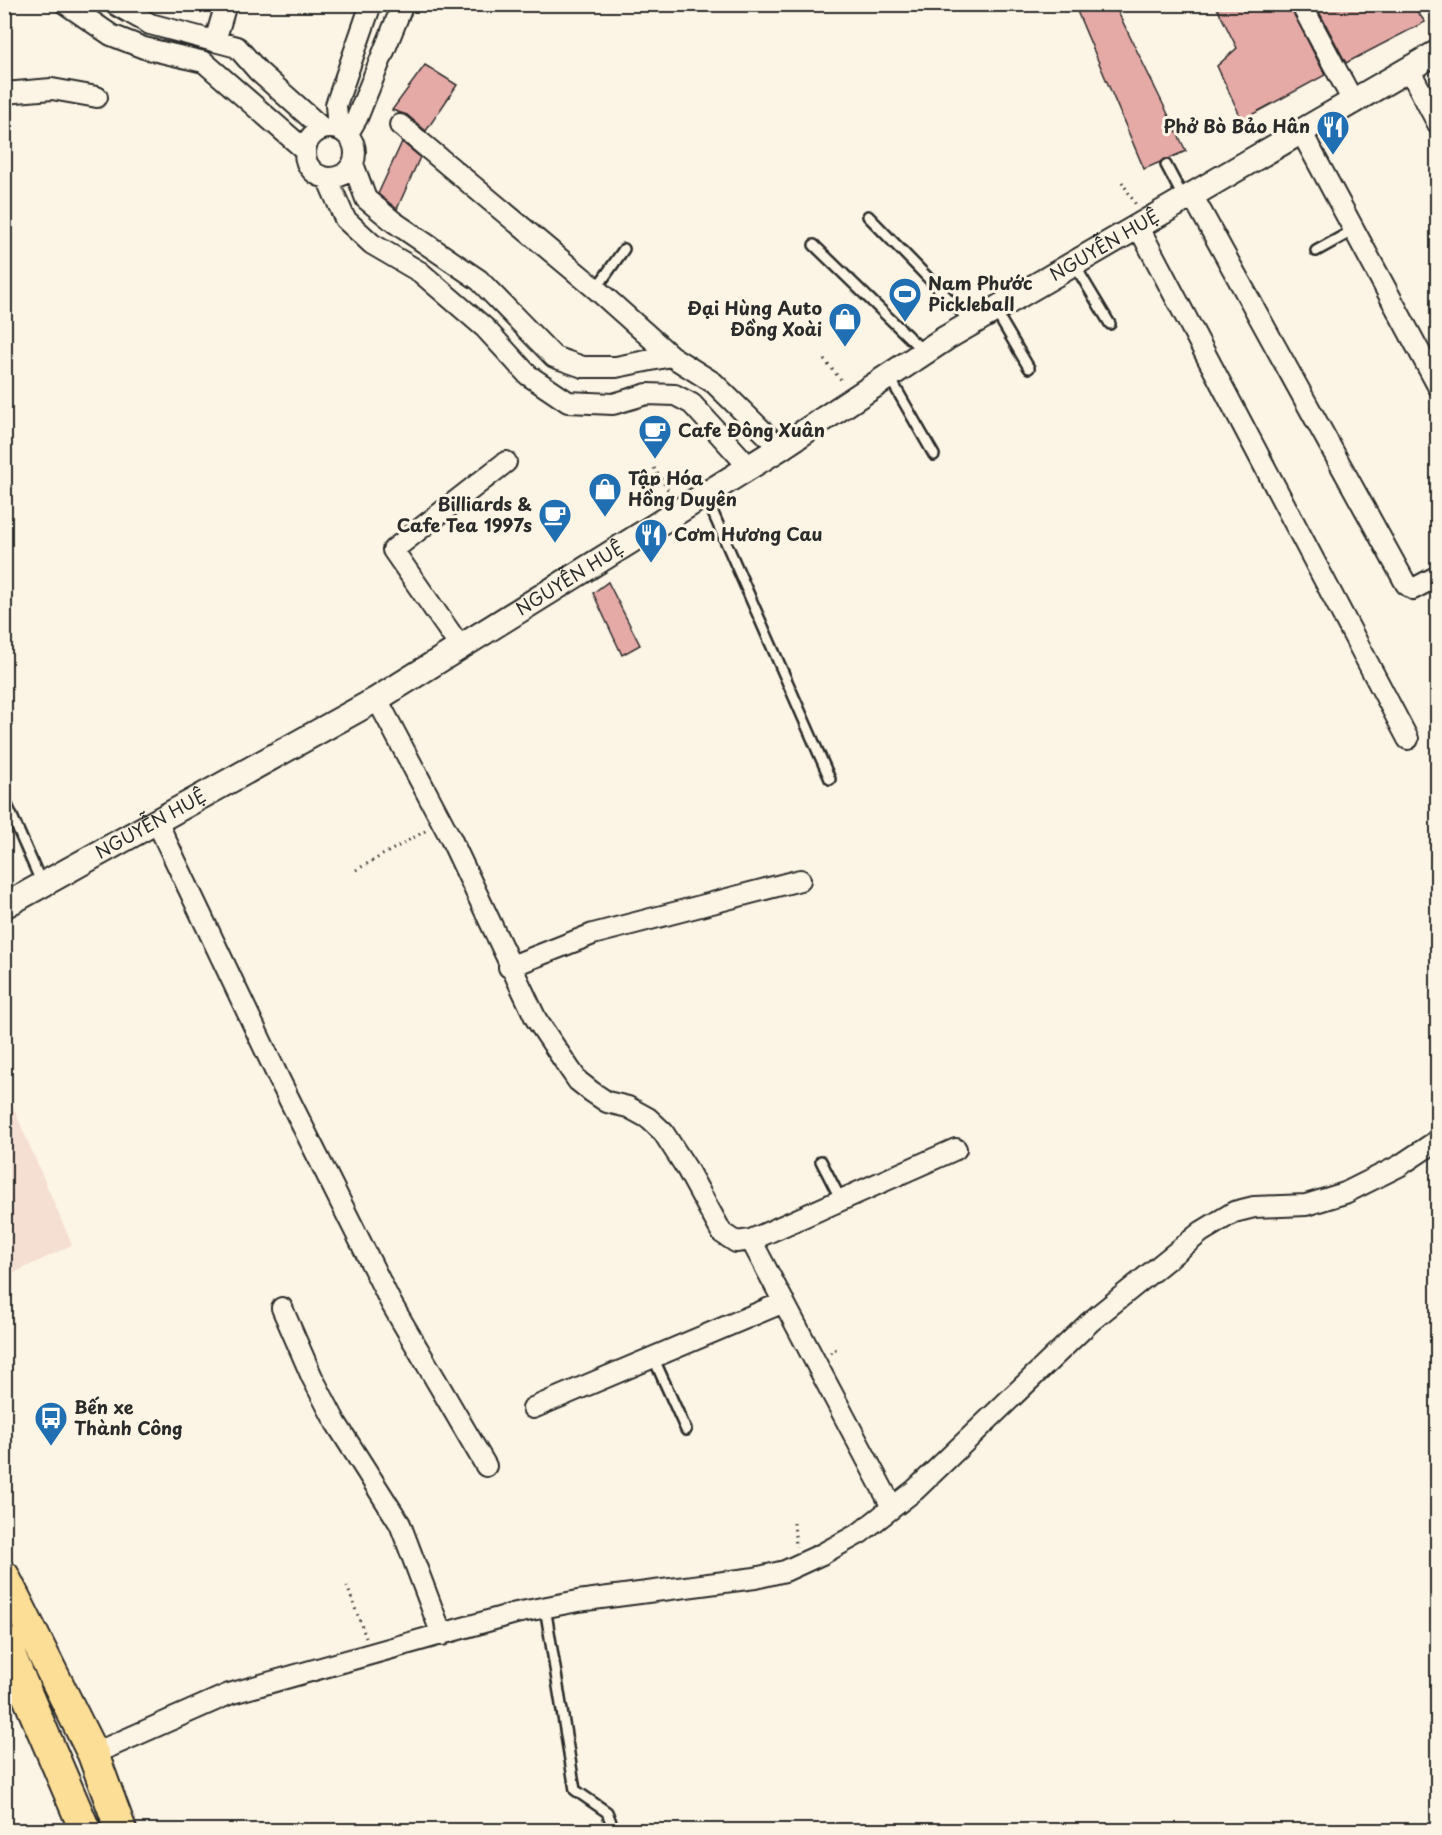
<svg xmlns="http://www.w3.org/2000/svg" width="1442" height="1835" viewBox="0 0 1442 1835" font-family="'Playpen Sans',sans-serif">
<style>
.built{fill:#f5ded2}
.building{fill:#e5aaa6;stroke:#2b2b2b;stroke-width:1.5}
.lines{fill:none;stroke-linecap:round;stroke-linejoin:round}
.service-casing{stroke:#2b2b2b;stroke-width:14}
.minor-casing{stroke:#2b2b2b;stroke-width:24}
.tertiary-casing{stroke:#2b2b2b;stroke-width:28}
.primary-casing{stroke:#2b2b2b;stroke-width:34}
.path{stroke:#2b2b2b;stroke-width:3;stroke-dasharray:1.5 4.5;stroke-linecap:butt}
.service{stroke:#fcf5e5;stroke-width:9}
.minor{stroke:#fcf5e5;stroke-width:20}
.tertiary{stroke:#fcf5e5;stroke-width:24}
.primary{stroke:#fdde96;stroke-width:30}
.labels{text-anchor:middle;stroke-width:6;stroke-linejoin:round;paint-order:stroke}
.poi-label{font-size:18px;font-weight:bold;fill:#2b2b2b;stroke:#fcf5e5;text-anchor:start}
.street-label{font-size:18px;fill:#2b2b2b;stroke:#fcf5e5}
</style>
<rect width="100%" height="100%" fill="#fcf5e5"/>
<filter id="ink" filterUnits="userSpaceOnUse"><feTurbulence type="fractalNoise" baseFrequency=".0167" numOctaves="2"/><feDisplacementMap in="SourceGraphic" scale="12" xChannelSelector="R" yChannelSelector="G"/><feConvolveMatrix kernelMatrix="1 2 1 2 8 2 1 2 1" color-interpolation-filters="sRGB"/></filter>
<g filter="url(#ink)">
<!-- built -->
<path class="built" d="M5,1088L72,1245L5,1277H4Z"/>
<!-- building -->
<path class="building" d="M1074,4H1114L1186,151L1144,169Z
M1215,4H1289L1325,75L1242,120L1217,66L1237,48Z
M1315,4H1412L1425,22L1346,63Z
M425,65L457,85L426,131L407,115L392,110Z
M402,142L420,157L397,209L378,194Z
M608,582L640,645L622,655L593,593Z"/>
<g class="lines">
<!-- service casing -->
<g class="service-casing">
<path id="service" d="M1166,165L1183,197
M868,216L971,322
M814,245L923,351
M1316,251L1354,230
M1074,264L1110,324
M596,289L624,249
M995,310L1029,368
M890,378L934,455
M706,497L830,779
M4,798L42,884
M821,1161L841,1200
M653,1357L686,1430
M545,1607L575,1790L607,1812L614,1830"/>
</g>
<!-- minor casing -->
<g class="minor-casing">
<path id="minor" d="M66,4L111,35L144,48L204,62L305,150
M115,4L150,24L237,47L258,71L323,129
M1301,4L1354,103
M215,41L226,4
M1409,69L1438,124
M4,93L52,89L97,97
M400,125L596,289L671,356
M305 153a25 25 0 1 1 50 0a25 25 0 1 1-50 0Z
M338,129L336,105L371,4
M1302,133L1438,386
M347,135L357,118L403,4
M353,164L366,199L394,222L479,280L554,357L583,367H616L671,356L714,383L780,448
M327,178L345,219L372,244L420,272L485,328L528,375L568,402L613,404L647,394L675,395L692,404L749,467
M1192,195L1406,584L1413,589L1438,576
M1138,226L1408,739
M461,648L393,550L506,462
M377,699L450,837L536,1019L569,1068L578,1081L592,1092L607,1102L628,1107L648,1118L663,1132L687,1169L722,1233L736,1242L751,1240L956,1149
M156,820L280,1081L391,1303L486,1466
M509,967L593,934L800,880
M751,1240L892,1507
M282,1308L312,1377L336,1423L400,1524L442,1635
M533,1408L784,1302
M93,1754L229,1694L516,1613L578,1601L755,1578L785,1571L822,1554L860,1533L915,1490L1090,1322L1201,1232L1234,1212L1254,1207L1306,1205L1345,1193L1399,1166L1438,1140"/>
</g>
<!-- tertiary casing -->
<g class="tertiary-casing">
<g id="tertiary">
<path id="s1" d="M4,906L377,699L780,448L946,338L1438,52"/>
</g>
</g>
<!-- primary casing -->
<g class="primary-casing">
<path id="primary" d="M4,1576L93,1754L121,1830
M4,1641L85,1830"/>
</g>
<!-- path -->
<path class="path" d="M1122,182L1136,205
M824,360L843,382
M654,468L670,493
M356,870L427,830
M830,1353L836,1349
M794,1523L796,1547
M347,1586L366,1638"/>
<!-- service -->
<use href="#service" class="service"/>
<!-- minor -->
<use href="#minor" class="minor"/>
<!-- tertiary -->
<use href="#tertiary" class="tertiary"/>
<!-- primary -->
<use href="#primary" class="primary"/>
</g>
</g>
<!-- icons -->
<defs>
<g id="restaurant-pin" transform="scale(1.725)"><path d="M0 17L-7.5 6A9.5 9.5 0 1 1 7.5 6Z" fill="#1f6fb2" stroke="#fcf5e5"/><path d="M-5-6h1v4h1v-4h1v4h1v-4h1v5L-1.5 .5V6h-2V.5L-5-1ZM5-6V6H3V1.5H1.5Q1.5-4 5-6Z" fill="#fff"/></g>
<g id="stadium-pin" transform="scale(1.725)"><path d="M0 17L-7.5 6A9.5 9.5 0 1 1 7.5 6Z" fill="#1f6fb2" stroke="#fcf5e5"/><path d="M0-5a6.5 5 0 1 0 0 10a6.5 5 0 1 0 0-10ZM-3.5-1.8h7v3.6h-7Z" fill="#fff"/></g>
<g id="shop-pin" transform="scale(1.725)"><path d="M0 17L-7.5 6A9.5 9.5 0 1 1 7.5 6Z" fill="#1f6fb2" stroke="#fcf5e5"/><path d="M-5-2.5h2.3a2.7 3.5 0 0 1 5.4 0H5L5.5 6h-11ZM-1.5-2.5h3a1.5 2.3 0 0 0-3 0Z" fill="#fff"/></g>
<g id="cafe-pin" transform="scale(1.725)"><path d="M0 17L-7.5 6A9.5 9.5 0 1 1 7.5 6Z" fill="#1f6fb2" stroke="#fcf5e5"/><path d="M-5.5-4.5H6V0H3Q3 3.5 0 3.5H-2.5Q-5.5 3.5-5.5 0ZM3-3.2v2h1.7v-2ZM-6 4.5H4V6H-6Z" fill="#fff"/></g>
<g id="bus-pin" transform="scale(1.725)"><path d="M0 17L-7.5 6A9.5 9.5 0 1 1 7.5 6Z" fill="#1f6fb2" stroke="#fcf5e5"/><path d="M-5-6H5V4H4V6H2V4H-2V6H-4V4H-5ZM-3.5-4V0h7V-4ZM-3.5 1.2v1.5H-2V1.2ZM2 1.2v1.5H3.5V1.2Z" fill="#fff"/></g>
</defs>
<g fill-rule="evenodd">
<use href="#restaurant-pin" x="1333" y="127"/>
<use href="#stadium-pin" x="905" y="294"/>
<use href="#shop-pin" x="845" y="319"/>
<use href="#cafe-pin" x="655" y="431"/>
<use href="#shop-pin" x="605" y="489"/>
<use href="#cafe-pin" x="555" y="515"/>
<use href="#restaurant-pin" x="651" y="535"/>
<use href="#bus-pin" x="51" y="1418"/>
</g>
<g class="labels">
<!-- poi labels -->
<g class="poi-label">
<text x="1310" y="133" text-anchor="end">Phở Bò Bảo Hân</text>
<text x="928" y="290">Nam Phước<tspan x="928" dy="21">Pickleball</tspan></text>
<text x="822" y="315" text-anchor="end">Đại Hùng Auto<tspan x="822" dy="21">Đồng Xoài</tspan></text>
<text x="678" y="437">Cafe Đông Xuân</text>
<text x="628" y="485">Tập Hóa<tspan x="628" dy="21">Hồng Duyên</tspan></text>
<text x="532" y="511" text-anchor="end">Billiards &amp;<tspan x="532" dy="21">Cafe Tea 1997s</tspan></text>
<text x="674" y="541">Cơm Hương Cau</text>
<text x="74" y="1414">Bến xe<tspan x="74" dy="21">Thành Công</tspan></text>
</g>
<!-- street labels -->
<g class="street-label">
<text dy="6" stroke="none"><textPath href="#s1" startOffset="1284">NGUYỄN HUỆ</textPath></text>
<text dy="6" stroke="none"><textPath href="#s1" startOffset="654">NGUYỄN HUỆ</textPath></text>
<text dy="6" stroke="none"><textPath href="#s1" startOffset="168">NGUYỄN HUỆ</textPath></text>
</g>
</g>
<!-- margin -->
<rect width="1442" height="1835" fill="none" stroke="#fcf5e5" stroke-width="24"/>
<rect x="12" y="12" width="1418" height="1811" fill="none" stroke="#2b2b2b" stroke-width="2" filter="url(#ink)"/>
</svg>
